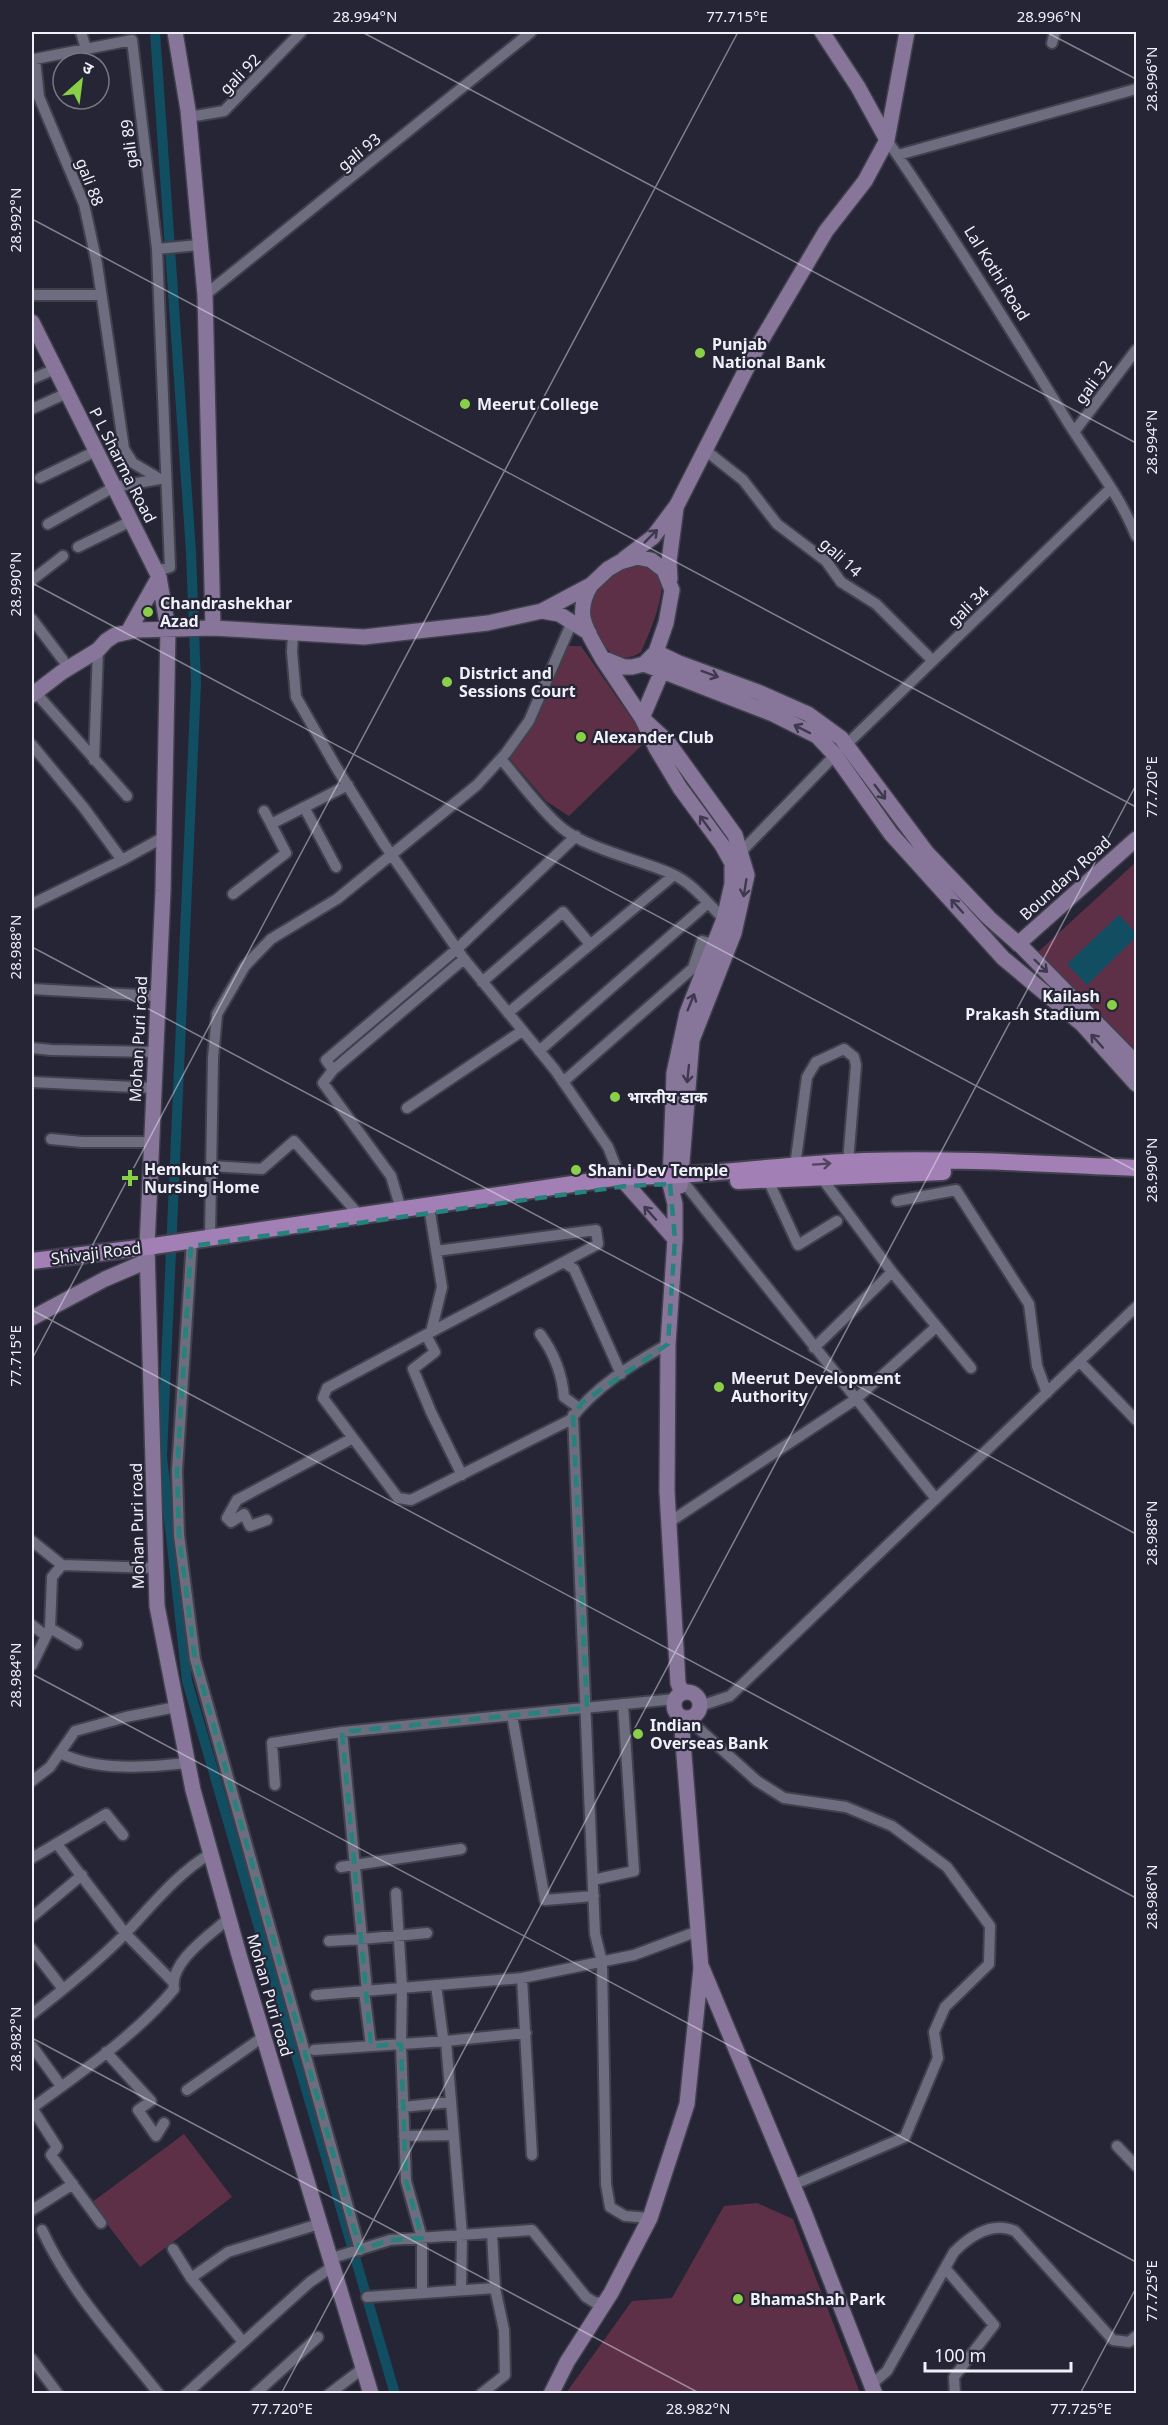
<svg xmlns="http://www.w3.org/2000/svg" width="1168" height="2425" viewBox="0 0 1168 2425" font-family="'Noto Sans','Noto Sans Devanagari',sans-serif">
<style>
.green{fill:#5e3047}
.water{fill:#114e62}
.lines{fill:none;stroke-linecap:round;stroke-linejoin:round}
.canal{stroke:#114e62;stroke-width:10}
.street-casing{stroke:#41404d;stroke-width:14}
.secondary-casing{stroke:#41404d;stroke-width:18}
.primary-casing{stroke:#41404d;stroke-width:20}
.street{stroke:#6e6d80;stroke-width:10}
.secondary{stroke:#88769a;stroke-width:15}
.primary{stroke:#a27fb4;stroke-width:16}
.oneway{stroke:#3e394e}
.oneway2{stroke:#514461}
.marked{fill:none;stroke:#26827c;stroke-width:4.5;stroke-dasharray:12 8;stroke-linejoin:round}
.ticks{fill:none;stroke:#f0f0fb;stroke-width:1.5;stroke-opacity:0.45}
.poi-dot{fill:#89cf48;stroke:#262535;stroke-width:2}
.labels{text-anchor:middle;stroke-width:4.5;stroke-linejoin:round;paint-order:stroke}
.street-label{font-size:16px;fill:#f0f0fb;stroke:#262535}
.poi-label{font-size:16px;font-weight:bold;fill:#f0f0fb;stroke:#262535;text-anchor:start}
.neatline{fill:none;stroke:#f0f0fb;stroke-width:2}
.ticks-label{font-size:15px;text-anchor:middle;fill:#f0f0fb}
</style>
<rect width="100%" height="100%" fill="#262535"/>
<!-- green -->
<path class="green" d="M640,564C648,567 656,570 660,578C667,593 648,637 641,652C612,672 595,634 586,611C597,585 610,565 640,564Z
M566,646H581L639,729L642,745L569,816L546,801L510,759L541,706Z
M1136,862V1056L1037,953Z
M184,2134L232,2197L140,2267L91,2203Z
M757,2203L793,2219L860,2393H566L632,2301L672,2298L724,2206Z"/>
<!-- water -->
<path class="water" d="M1119,915L1136,933V937L1087,985L1067,964Z"/>
<g class="lines">
<!-- canal -->
<path class="canal" d="M155,32L191,552L196,683L162,1456L187,1681L395,2394"/>
<!-- street casing -->
<g class="street-casing">
<path id="street" d="M81,32L86,49
M1052,43L1055,32
M189,117L224,111L301,32
M887,140C949,230 1007,323 1064,416C1088,456 1119,493 1136,536
M898,155L1136,89
M32,295H101
M205,295L531,32
M32,379L55,369
M32,409L67,393
M1074,432L1136,350
M705,450L743,480L777,524L826,561L841,582L876,604L933,661
M40,478L96,451
M160,479L133,463L124,449L97,264L84,204L39,97L35,59L132,40L157,249L199,245
M48,524L114,487L160,479
M78,547L131,521
M157,571L170,567L157,249
M32,580L63,556
M32,619L63,660
M293,633L292,652L296,697L336,767L384,844L464,959L555,1070L608,1147L620,1177
M35,692L127,796
M32,745L84,808L122,860
M846,745L1111,488
M501,759C519,780 541,811 562,828C587,849 641,860 672,874C694,884 707,903 724,919
M94,760L98,650
M304,807L336,867
M264,811L271,824L348,785
M737,856L835,755
M233,894L286,853L271,824
M32,904L122,860L164,837
M464,959L333,1070L326,1060L457,949L576,836
M482,982L563,912L590,944
M32,989L158,996
M508,1013L674,875
M32,1048L51,1050L156,1052
M539,1051L708,903
M333,1070L323,1083L391,1176L401,1209
M32,1082L154,1088
M563,1082L693,968L702,941L715,944
M407,1108L522,1031
M51,1139L82,1142H152
M211,1166L262,1169L294,1141L359,1215
M795,1166L807,1077L816,1062L844,1049L854,1057L856,1065L848,1162
M821,1177L892,1272L971,1368
M768,1180L798,1245L837,1221
M685,1184L936,1499
M897,1201L956,1190L1029,1304L1037,1366L1047,1393
M430,1213L442,1287L431,1332L327,1388L323,1398L398,1498L411,1500L570,1420C595,1387 632,1364 668,1344
M210,1237L213,1058L217,1014L245,966L271,939L337,899L477,785L506,753L529,721L572,622
M192,1240L177,1471L179,1535L195,1659L360,2250
M565,1263L574,1269L621,1374
M431,1332L598,1244L596,1230L436,1251
M540,1334C554,1353 562,1373 564,1397L579,1408
M426,1335L435,1352L413,1369L431,1412L462,1475
M814,1348L892,1272
M1080,1362L1136,1420
M573,1415L595,1934L602,1962L606,2184L610,2207L625,2216L650,2218
M267,1520L250,1526L244,1514L231,1522L227,1518L237,1500L353,1438
M668,1523L856,1399L936,1327
M32,1541L62,1565L156,1568
M32,1625L46,1636
M50,1628L77,1644
M32,1665L50,1628L52,1577L62,1565
M700,1706L730,1696L1136,1307
M512,1715L545,1900L594,1896
M687,1718L757,1781L784,1798L846,1807L892,1826L947,1867L990,1926L989,1964L945,2007L934,2032L938,2058L905,2137L793,2185
M60,1753C98,1772 146,1767 187,1763
M32,1781L50,1767L75,1731L126,1717L176,1707
M275,1785L272,1743L342,1732
M57,1844L125,1933L173,1982
M32,1858L106,1814L123,1835
M341,1867L461,1849
M593,1880L634,1871L623,1704
M396,1893L402,1988L401,2044L406,2181L422,2238V2293
M32,1917L82,1875
M427,1933L362,1939L342,1732L675,1699
M329,1941L362,1939L367,1991
M32,1949L63,1989
M522,1978L532,2155
M436,1985L443,2038L446,2041L526,2033
M364,1991L371,2046
M316,1995L522,1978L634,1955L698,1931
M32,2014C63,1990 95,1964 123,1936C150,1908 176,1874 210,1854
M32,2046L61,2086
M314,2050L446,2041L462,2235L461,2290
M106,2052L151,2101L138,2110L156,2136L164,2123
M187,2090L263,2037
M403,2107L451,2102
M404,2136L454,2135
M1117,2146L1136,2166
M32,2210L73,2184
M101,2223L51,2155L57,2147L32,2108C79,2074 137,2034 174,1989C169,1962 210,1935 229,1918
M42,2230C70,2291 117,2341 159,2394
M173,2249L191,2278
M329,2259L390,2240L532,2230L586,2297L594,2302L605,2303
M945,2268L994,2325L954,2377L955,2394
M367,2297L495,2288
M243,2342L191,2278L228,2252L319,2224
M32,2359L58,2394
M872,2384L887,2371L954,2252C970,2236 992,2221 1015,2231L1113,2340L1129,2342L1136,2336
M186,2394L310,2282L332,2267
M255,2394L318,2337
M329,2394L362,2369
M481,2394L505,2375L504,2330L495,2288L492,2233"/>
</g>
<!-- secondary casing -->
<g class="secondary-casing">
<path id="secondary" d="M175,32L188,110L205,295L213,628
M822,32L858,87L887,140
M32,322L159,577L168,629L163,891L147,1247L157,1606L193,1790L239,1955L371,2394
M624,559L653,537L677,505L758,346L826,231L865,181L887,140L907,32
M670,579L669,561L676,508
M542,611L559,614L589,633
M128,632L159,577
M656,652L679,663L758,692L808,714L841,738L927,853L989,918L1023,948L1136,1063
M602,658L642,718L656,748L680,788L722,845L732,863V884L724,919L687,1013L674,1073L670,1184L675,1204V1239L668,1344L667,1491L678,1683L682,1693
M644,664L773,714L817,736L835,755L891,834L1003,958L1082,1024L1136,1084
M662,671L642,718L667,741L735,835L747,875L734,933L692,1040L680,1186
M32,695L62,672L98,650L106,641L115,635L137,630L213,628L364,637L488,623L542,611L591,585L608,569L620,562L637,557L651,560L664,570L672,590L666,623L656,652L644,664L632,667H624L602,658C587,630 573,615 591,585
M1018,944L1136,839
M620,1177L675,1239
M32,1318L105,1279L147,1261
M674 1705a13 13 0 1 1 26 0a13 13 0 1 1-26 0Z
M702,1968L804,2212L875,2394
M551,2394L567,2362L611,2293L650,2218L687,2104L701,1968L681,1717"/>
</g>
<!-- primary casing -->
<g class="primary-casing">
<path id="primary" d="M738,1181L943,1172
M32,1261L147,1247L620,1177C702,1177 783,1164 864,1161C955,1158 1046,1164 1136,1168"/>
</g>
<!-- street -->
<use href="#street" class="street"/>
<!-- secondary -->
<use href="#secondary" class="secondary"/>
<!-- primary -->
<use href="#primary" class="primary"/>
</g>
<!-- one-way arrows -->
<defs><path id="oneway-shaft" d="M-6 0H5M1.5-3L5.5 0L1.5 3" fill="none" stroke-width="1.6" stroke-linecap="round" stroke-linejoin="round" transform="scale(1.5)"/></defs>
<g class="oneway">
<use href="#oneway-shaft" transform="translate(651 536) rotate(-45)"/>
<use href="#oneway-shaft" transform="translate(710 674) rotate(20)"/>
<use href="#oneway-shaft" transform="translate(802 729) rotate(-153)"/>
<use href="#oneway-shaft" transform="translate(880 792) rotate(53)"/>
<use href="#oneway-shaft" transform="translate(705 823) rotate(-126)"/>
<use href="#oneway-shaft" transform="translate(745 888) rotate(99)"/>
<use href="#oneway-shaft" transform="translate(957 906) rotate(-132)"/>
<use href="#oneway-shaft" transform="translate(1041 966) rotate(44)"/>
<use href="#oneway-shaft" transform="translate(691 1002) rotate(-68)"/>
<use href="#oneway-shaft" transform="translate(1097 1041) rotate(-132)"/>
<use href="#oneway-shaft" transform="translate(688 1074) rotate(96)"/>
<use href="#oneway-shaft" transform="translate(650 1213) rotate(-132)"/>
</g>
<use class="oneway2" href="#oneway-shaft" transform="translate(822 1164) rotate(-4)"/>
<!-- marked area -->
<path class="marked" d="M670,1184L675,1239L668,1344L583,1402L573,1415L587,1708L342,1732L371,2046L401,2044L406,2181L422,2238L390,2240L360,2250L195,1659L179,1535L177,1471L191,1246L626,1186Z"/>
<!-- ticks -->
<path class="ticks" d="M362,32L1136,443M1046,32L1136,79M32,219L1136,807M32,583L1136,1171M32,947L1136,1534M32,1310L1136,1898M32,1359L738,32M32,1674L1136,2262M32,2038L701,2394M281,2394L1136,785M1080,2394L1136,2288"/>
<!-- markers -->
<g class="poi-dot">
<circle cx="700" cy="353" r="6"/>
<circle cx="465" cy="404" r="6"/>
<circle cx="148" cy="612" r="6"/>
<circle cx="447" cy="682" r="6"/>
<circle cx="581" cy="737" r="6"/>
<circle cx="1112" cy="1005" r="6"/>
<circle cx="615" cy="1097" r="6"/>
<circle cx="576" cy="1170" r="6"/>
<path d="M127 1169h6v6h6v6h-6v6h-6v-6h-6v-6h6z"/>
<circle cx="719" cy="1387" r="6"/>
<circle cx="638" cy="1734" r="6"/>
<circle cx="738" cy="2299" r="6"/>
</g>
<g class="labels">
<!-- street labels -->
<g class="street-label">
<text transform="translate(240 74) rotate(-45)" y="6">gali 92</text>
<text transform="translate(129 144) rotate(-97)" y="6">gali 89</text>
<text transform="translate(359 152) rotate(-39)" y="6">gali 93</text>
<text transform="translate(90 182) rotate(69)" y="6">gali 88</text>
<text transform="translate(997 273) rotate(58)" y="6">Lal Kothi Road</text>
<text transform="translate(1093 382) rotate(-53)" y="6">gali 32</text>
<text transform="translate(123 465) rotate(63)" y="6">P L Sharma Road</text>
<text transform="translate(841 557) rotate(42)" y="6">gali 14</text>
<text transform="translate(968 606) rotate(-44)" y="6">gali 34</text>
<text transform="translate(1065 878) rotate(-42)" y="6">Boundary Road</text>
<text transform="translate(138 1039) rotate(-87)" y="6">Mohan Puri road</text>
<text transform="translate(96 1253) rotate(-7)" y="6">Shivaji Road</text>
<text transform="translate(137 1526) rotate(-91)" y="6">Mohan Puri road</text>
<text transform="translate(270 1995) rotate(74)" y="6">Mohan Puri road</text>
</g>
<!-- poi labels -->
<g class="poi-label">
<text x="712" y="350">Punjab<tspan x="712" dy="18">National Bank</tspan></text>
<text x="477" y="410">Meerut College</text>
<text x="160" y="609">Chandrashekhar<tspan x="160" dy="18">Azad</tspan></text>
<text x="459" y="679">District and<tspan x="459" dy="18">Sessions Court</tspan></text>
<text x="593" y="743">Alexander Club</text>
<text x="1100" y="1002" text-anchor="end">Kailash<tspan x="1100" dy="18">Prakash Stadium</tspan></text>
<text x="627" y="1103">भारतीय डाक</text>
<text x="144" y="1175">Hemkunt<tspan x="144" dy="18">Nursing Home</tspan></text>
<text x="588" y="1176">Shani Dev Temple</text>
<text x="731" y="1384">Meerut Development<tspan x="731" dy="18">Authority</tspan></text>
<text x="650" y="1731">Indian<tspan x="650" dy="18">Overseas Bank</tspan></text>
<text x="750" y="2305">BhamaShah Park</text>
</g>
</g>
<!-- border -->
<rect width="1168" height="2425" fill="none" stroke="#262535" stroke-width="66"/>
<!-- north arrow -->
<g transform="translate(81 81) rotate(28)"><circle r="28" fill="#262535" stroke="#777684" stroke-width="1.5"/>
<path d="M0-4.5L10 22L0 15L-10 22Z" fill="#89cf48"/>
<text y="-9" font-size="16" font-weight="bold" text-anchor="middle" fill="#f0f0fb">उ</text>
</g>
<!-- scale -->
<path d="M925 2362v9h146v-9" fill="none" stroke="#f0f0fb" stroke-width="3"/>
<text x="934" y="2362" font-size="18" fill="#f0f0fb" stroke="#262535" stroke-width="4.5" paint-order="stroke">100 m</text>
<rect x="33" y="33" width="1102" height="2359" class="neatline"/>
<g class="ticks-label">
<text x="365" y="22">28.994°N</text>
<text x="737" y="22">77.715°E</text>
<text x="1049" y="22">28.996°N</text>
<text transform="translate(1152 79) rotate(-90)" y="5">28.996°N</text>
<text transform="translate(16 220) rotate(-90)" y="5">28.992°N</text>
<text transform="translate(1152 442) rotate(-90)" y="5">28.994°N</text>
<text transform="translate(16 584) rotate(-90)" y="5">28.990°N</text>
<text transform="translate(1152 787) rotate(-90)" y="5">77.720°E</text>
<text transform="translate(16 947) rotate(-90)" y="5">28.988°N</text>
<text transform="translate(1152 1170) rotate(-90)" y="5">28.990°N</text>
<text transform="translate(16 1356) rotate(-90)" y="5">77.715°E</text>
<text transform="translate(1152 1533) rotate(-90)" y="5">28.988°N</text>
<text transform="translate(16 1675) rotate(-90)" y="5">28.984°N</text>
<text transform="translate(1152 1897) rotate(-90)" y="5">28.986°N</text>
<text transform="translate(16 2039) rotate(-90)" y="5">28.982°N</text>
<text transform="translate(1152 2291) rotate(-90)" y="5">77.725°E</text>
<text x="282" y="2414">77.720°E</text>
<text x="698" y="2414">28.982°N</text>
<text x="1081" y="2414">77.725°E</text>
</g>
</svg>
